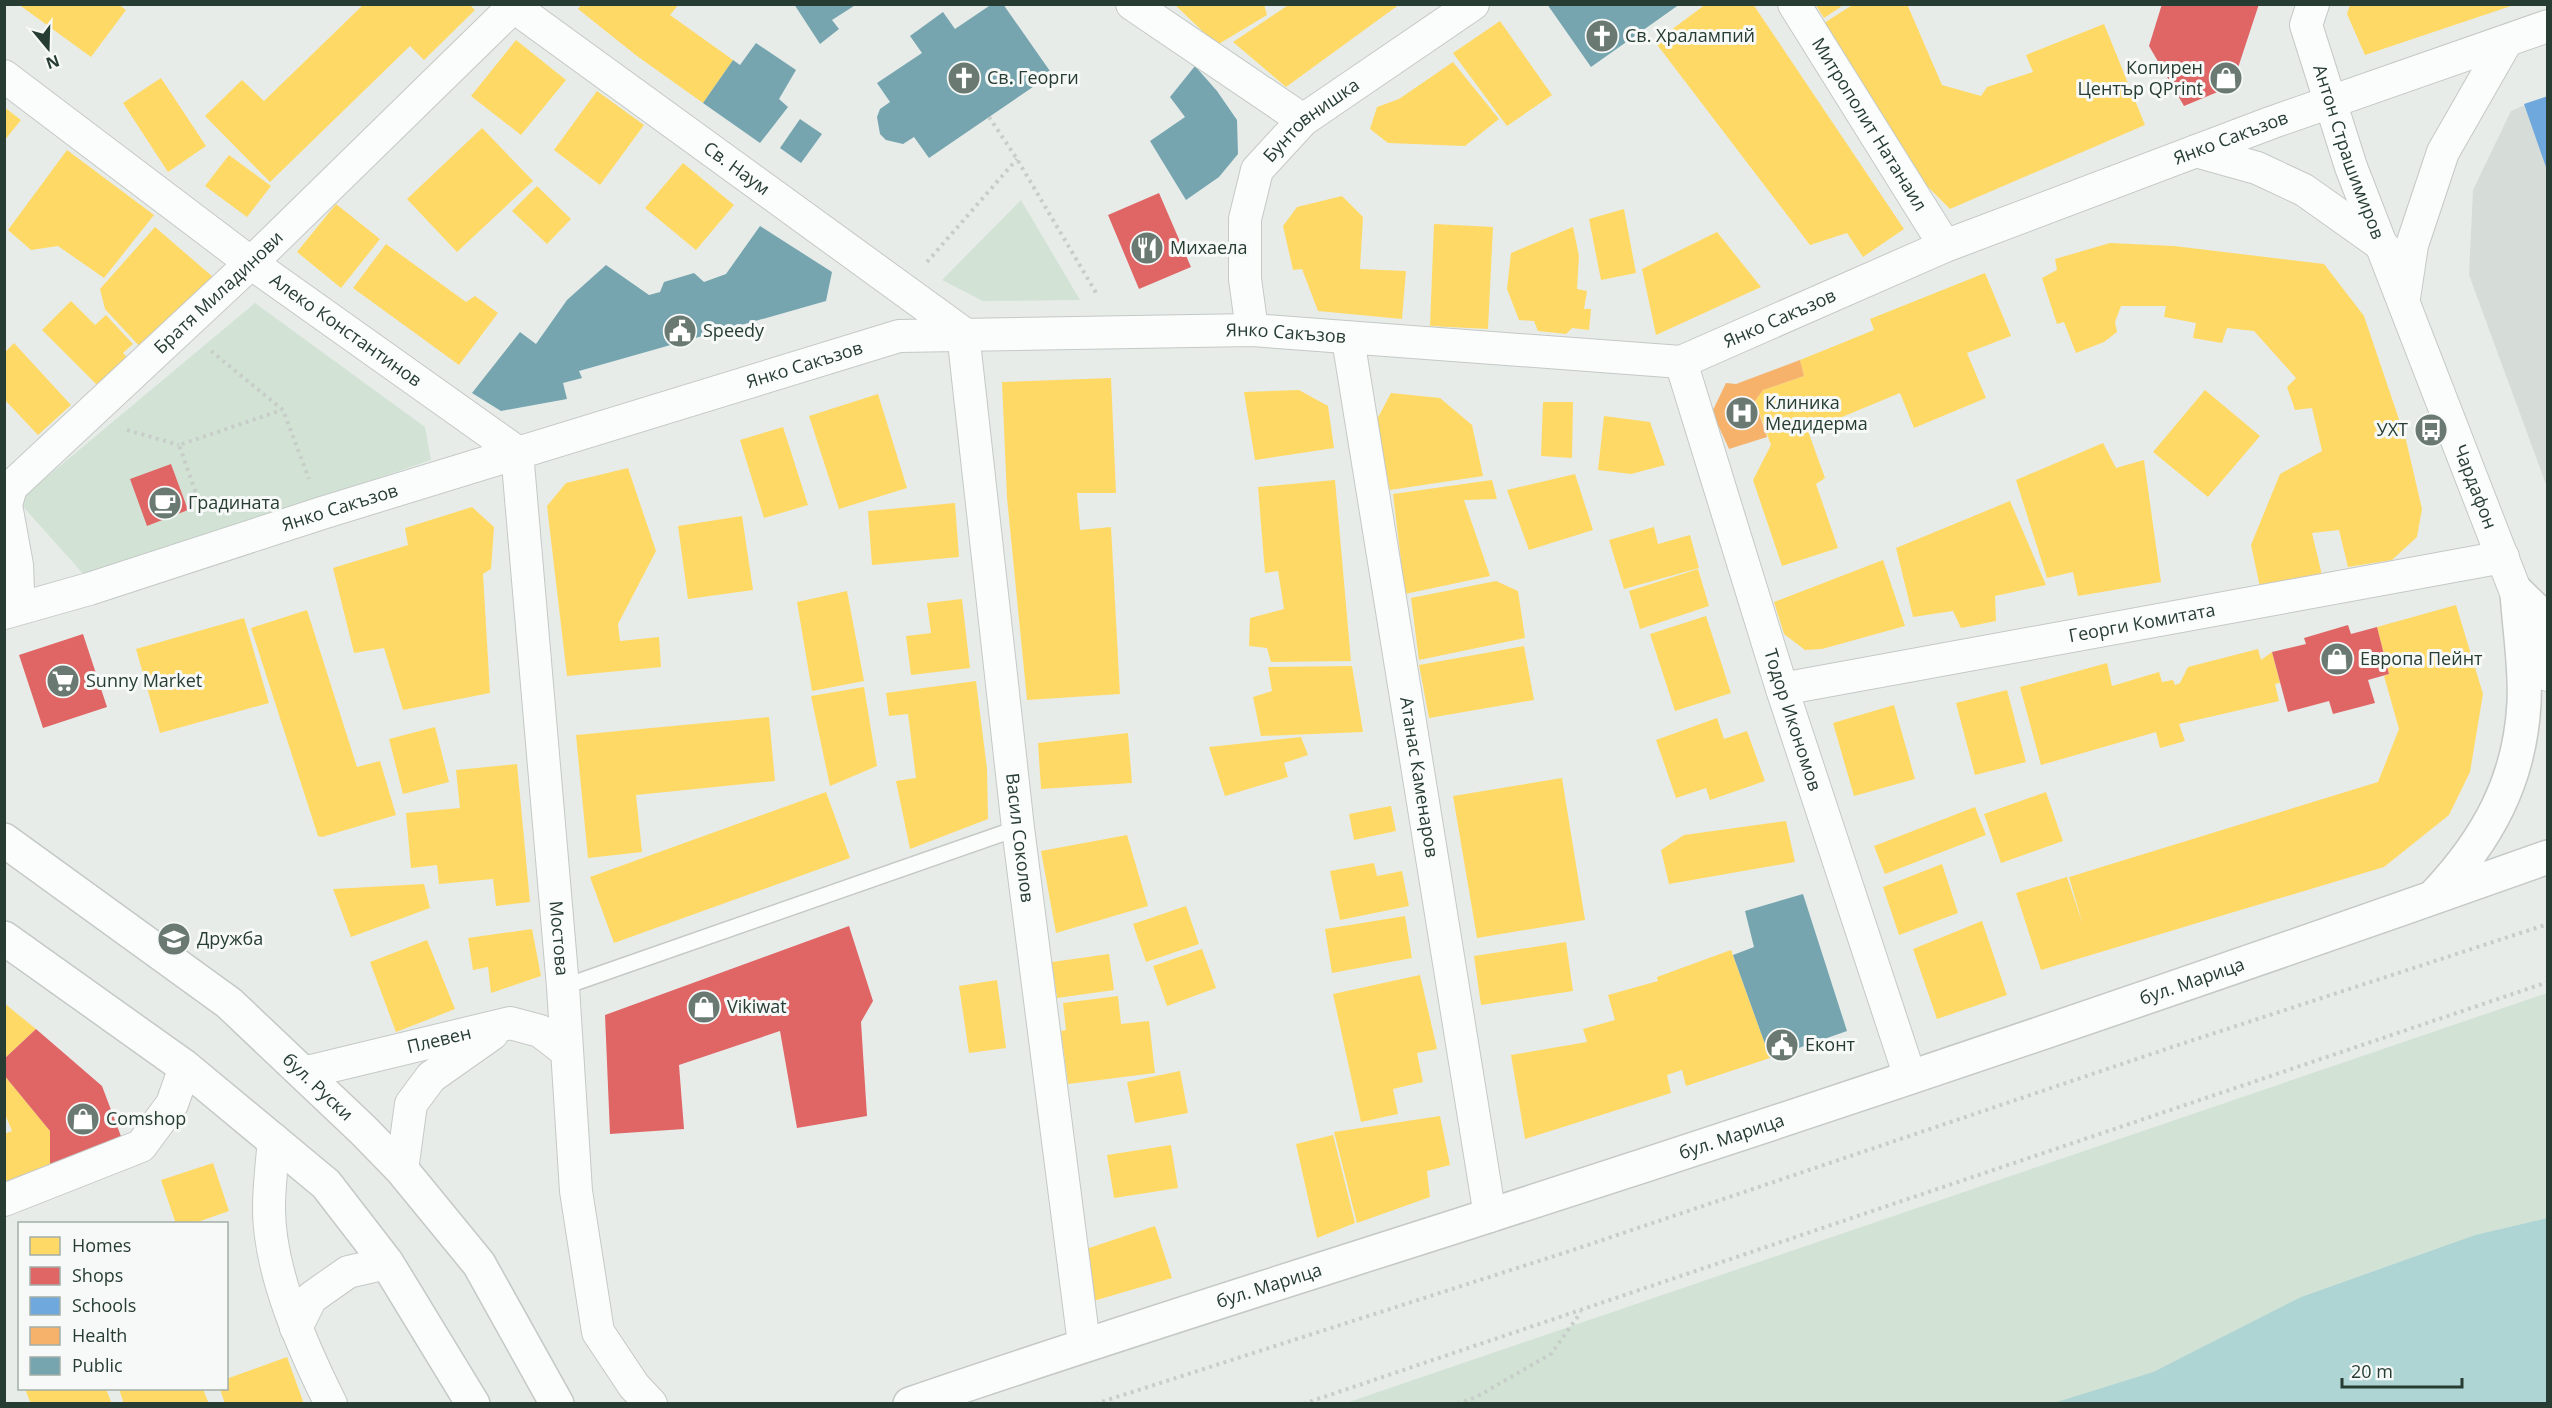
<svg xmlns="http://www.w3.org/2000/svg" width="2552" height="1408" viewBox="0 0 2552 1408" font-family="'Open Sans',sans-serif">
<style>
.built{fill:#d6dcd8}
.green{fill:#d2e3d5}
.water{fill:#aed4d3}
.homes{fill:#ffd966}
.shops{fill:#e06666}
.schools{fill:#6fa8dc}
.health{fill:#f6b26b}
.public{fill:#76a5af}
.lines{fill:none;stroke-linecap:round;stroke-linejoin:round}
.service-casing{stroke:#c4c9c6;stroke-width:18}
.minor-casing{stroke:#c4c9c6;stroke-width:34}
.tertiary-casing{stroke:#c4c9c6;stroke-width:36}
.secondary-casing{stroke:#c3c9c6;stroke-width:36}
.path{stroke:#c7cdc9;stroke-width:4;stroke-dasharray:3 4.5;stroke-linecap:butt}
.service{stroke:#fbfcfc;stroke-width:15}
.minor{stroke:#fbfcfc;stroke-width:32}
.tertiary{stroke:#fbfcfc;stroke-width:33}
.secondary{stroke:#fbfcfc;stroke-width:33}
.labels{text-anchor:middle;stroke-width:6;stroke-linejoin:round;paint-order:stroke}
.poi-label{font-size:18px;fill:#273d33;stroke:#f6f9f7;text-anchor:start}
.street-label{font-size:18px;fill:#273d33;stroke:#f6f9f7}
</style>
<rect width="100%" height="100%" fill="#e7ece9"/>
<!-- built -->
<path class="built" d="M2547,96V487L2469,275L2473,190L2511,111Z"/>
<!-- green -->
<path class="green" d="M1021,200L1080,300L983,301L942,280Z
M255,303L425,427L431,460L86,577L18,501Z
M2547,993V1218L2475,1235L2301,1297L2153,1372L2054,1404H1343Z"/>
<!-- water -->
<path class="water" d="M2547,1218V1403H2054L2153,1372L2301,1297L2475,1235Z"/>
<!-- homes -->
<path class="homes" d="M18,4H118L126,10L91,57Z
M364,4H469L475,10L424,60L410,46L270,182L205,116L242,80L264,101Z
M582,4H679L670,15L733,60L703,103L637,56L578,9Z
M1174,4H1264L1267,15L1217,45Z
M1290,4H1400L1286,87L1233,42Z
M1706,4H1753L1904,229L1863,257L1847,233L1810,245L1655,42Z
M1815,4H1845L1824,18Z
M1854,4H1907L1942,85L1981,96L1987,87L2033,72L2026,55L2104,24L2145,125L1950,209L1921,180L1824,23Z
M2350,4H2514V5L2365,55L2347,14Z
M1500,21L1552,95L1507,126L1453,53Z
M516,40L566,80L521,135L471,96Z
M1453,62L1499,119L1465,146L1388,143L1370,129L1377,107L1399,99Z
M161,78L206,146L168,172L123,103Z
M597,91L644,125L600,185L554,150Z
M4,107L21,120L4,141Z
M482,128L533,181L457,252L407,199Z
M67,150L154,215L104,278L58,246L31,250L8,230Z
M229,155L271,186L247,217L205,186Z
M683,163L734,205L696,250L645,208Z
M537,186L571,219L547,244L512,211Z
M1342,196L1363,217L1360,269L1406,271L1402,319L1318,311L1302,269L1293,270L1283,226L1297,207Z
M336,204L380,239L341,288L297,252Z
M1624,209L1636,273L1601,280L1589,219Z
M1434,224L1493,227L1488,329L1430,326Z
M155,227L213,277L142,349L105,309L100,289Z
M1573,227L1579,256L1577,289L1587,291L1584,309H1591L1589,330L1572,328L1566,334L1538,331L1534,321L1519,320L1507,289L1511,253Z
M1717,232L1761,287L1656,335L1642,269Z
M2110,243L2174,246L2324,264L2364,316L2406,440L2422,509L2417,537L2392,560L2348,567L2339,530L2312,533L2322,575L2260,587L2251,545L2280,474L2322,451L2312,408L2295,410L2287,387L2296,378L2254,331L2227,328L2222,343L2193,338L2196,323L2164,317L2166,306H2121L2115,322L2117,332L2104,342L2076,353L2064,322L2057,324L2042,278L2057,270L2055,259Z
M386,244L466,302L475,296L498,313L459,365L353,288Z
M1985,273L2011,336L1967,353L1986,398L1914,428L1900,393L1808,431L1825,478L1816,484L1838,548L1782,566L1753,480L1771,445L1755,401L1763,390L1804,376L1800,360L1874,330L1870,319Z
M71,301L95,325L106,315L133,344L123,353L128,358L99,387L42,330Z
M14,343L71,405L38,435L4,399V353Z
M1111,378L1116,493H1077L1080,530L1111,527L1120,694L1027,700L1007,498L1002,382Z
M1299,390L1328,406L1334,448L1255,460L1244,392Z
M2205,390L2260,436L2208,497L2153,452Z
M1391,393L1440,398L1472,425L1483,476L1390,490L1375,423Z
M878,394L907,488L839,509L809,416Z
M1543,402H1573L1572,458L1541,456Z
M1604,416L1650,422L1665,465L1631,474L1598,470Z
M783,427L808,505L764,518L740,440Z
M2103,443L2116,468L2144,460L2161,582L2078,596L2073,572L2047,578L2016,480Z
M628,468L656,551L618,624L620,641L659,637L661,667L567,676L547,506L566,483Z
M1575,474L1593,530L1529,550L1507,490Z
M1335,480L1351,661L1271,662L1267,648L1249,646L1250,618L1284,609L1278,571L1265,573L1258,487Z
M1492,480L1497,499L1464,500L1490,576L1405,594L1393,494Z
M2010,501L2046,585L1995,596L1996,621L1961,628L1953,611L1913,617L1896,548Z
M955,503L959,557L872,565L868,511Z
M472,507L494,527L491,569L483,574L490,693L403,710L384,648L354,653L333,568L408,545L405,528Z
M742,516L753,590L688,599L678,526Z
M1654,527L1658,544L1690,535L1699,568L1624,589L1609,540Z
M1883,560L1905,626L1822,649L1805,650L1784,634L1774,602Z
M1698,569L1709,606L1640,629L1629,591Z
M1496,581L1518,591L1525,638L1419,660L1411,598Z
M847,591L864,681L812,691L797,602Z
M962,599L970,668L911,675L906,636L931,633L927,603Z
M2456,605L2483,694L2470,772L2449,815L2384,867L2041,970L2016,893L2067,877L2083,925L2069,877L2378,782L2399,729L2384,676L2389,674L2377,627Z
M307,610L357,767L380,761L396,815L322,837L318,836L251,628Z
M1706,616L1731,693L1675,711L1650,634Z
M244,618L269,703L160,733L136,649Z
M1524,646L1534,700L1429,718L1419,665Z
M2258,649L2261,660L2272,652L2280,683L2275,684L2279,701L2179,724L2185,741L2160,748L2156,732L2041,765L2020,687L2107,663L2112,686L2159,672L2162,682L2173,680L2175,685L2180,683L2188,667Z
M1352,666L1363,732L1261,736L1253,697L1272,691L1268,667Z
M976,681L987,769L988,819L910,849L896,781L916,778L908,714L889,716L886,693Z
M864,687L877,766L830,786L811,696Z
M2007,690L2026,762L1975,775L1956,703Z
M1894,705L1915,779L1854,796L1833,723Z
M769,717L775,781L636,795L642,852L588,858L576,735Z
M1717,718L1724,739L1747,731L1765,781L1710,800L1706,788L1676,798L1656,740Z
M435,727L449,782L403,794L389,739Z
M1128,733L1132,783L1041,789L1038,743Z
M1301,737L1308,755L1284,763L1288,777L1225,796L1209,747Z
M517,764L530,902L496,906L493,879L439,884L437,865L411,868L406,813L460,808L456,770Z
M1562,778L1585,920L1477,938L1453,796Z
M826,792L850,858L614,943L590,877Z
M2046,792L2063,841L2001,863L1984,814Z
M1391,806L1396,831L1354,840L1349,814Z
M1975,807L1986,835L1885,874L1874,846Z
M1786,821L1795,862L1669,884L1661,850L1684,835Z
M1127,835L1148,906L1056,933L1041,851Z
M1374,863L1377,876L1402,871L1409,906L1340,920L1330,871Z
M1942,864L1958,913L1899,935L1883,887Z
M424,884L430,908L351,937L333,889Z
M1186,906L1199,944L1146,962L1133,924Z
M1405,916L1412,958L1332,973L1325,929Z
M1982,921L2007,995L1937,1019L1913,949Z
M532,929L541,976L491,993L488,967L473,970L468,938Z
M427,940L455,1009L396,1032L370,962Z
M1566,942L1573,991L1481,1005L1474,956Z
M1202,949L1216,988L1167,1006L1153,966Z
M1731,950L1770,1058L1686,1086L1682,1070L1667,1075L1671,1093L1525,1139L1511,1055L1587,1042L1583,1029L1615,1020L1608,995L1658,981L1657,977Z
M1109,954L1114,990L1057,998L1052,962Z
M1420,975L1437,1049L1417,1053L1423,1082L1393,1089L1398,1114L1361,1122L1333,994Z
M997,980L1006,1048L969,1053L959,986Z
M1118,996L1121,1024L1149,1021L1155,1073L1068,1084L1061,1031L1066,1030L1063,1003Z
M4,1003L36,1029L4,1059Z
M1180,1071L1188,1113L1135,1123L1127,1082Z
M4,1075L50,1131V1165L4,1182V1134L12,1131L4,1112Z
M1440,1116L1450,1165L1427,1171L1430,1197L1357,1223L1334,1132Z
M1333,1135L1355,1223L1317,1238L1296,1144Z
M1171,1145L1178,1188L1114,1198L1107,1155Z
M213,1163L229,1211L192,1224H176L161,1180Z
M1155,1226L1172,1278L1090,1302L1083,1250Z
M287,1357L304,1404H225L220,1389H226V1379Z
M25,1389H106L112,1404H31Z
M119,1389H203L209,1404H124Z"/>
<!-- shops -->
<path class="shops" d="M2162,4H2259L2232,86L2184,106L2149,46Z
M1159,193L1191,267L1139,289L1108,215Z
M171,464L188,510L147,526L130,479Z
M2348,625L2351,634L2377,627L2389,674L2368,680L2375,703L2333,714L2329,701L2288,712L2272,652L2306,644L2304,638Z
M83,634L107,707L43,728L19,655Z
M849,926L873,1001L861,1022L867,1116L797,1128L780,1031L679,1065L684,1129L610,1134L605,1015Z
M36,1029L102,1086L122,1139L50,1165V1131L4,1075V1059Z"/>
<!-- schools -->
<path class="schools" d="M2548,96V170H2547L2524,104Z"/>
<!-- health -->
<path class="health" d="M1800,360L1804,376L1763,390L1755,401L1767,437L1729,449L1712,412L1726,383L1736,384Z"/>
<!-- public -->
<path class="public" d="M794,4H857L832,20L839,29L820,44Z
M992,4H1003L1052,74L929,158L914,137L903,144L886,140L880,134L877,117L880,109L890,102L877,83L922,53L910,36L943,12L955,29Z
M1547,4H1680L1591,67Z
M756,43L796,70L779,99L788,107L760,143L703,103L733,60L740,65Z
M1195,66L1217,91L1237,120L1238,154L1219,177L1186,200L1150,141L1185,117L1170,97Z
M800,119L822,134L801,163L780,148Z
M760,226L832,272L826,301L579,371L582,378L563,383L567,399L501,411L472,393L520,332L536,344L567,300L606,265L649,295L660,292L664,282L694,273L704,282L726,274Z
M1803,894L1847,1031L1770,1058L1733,955L1754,947L1745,911Z"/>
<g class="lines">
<!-- service casing -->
<g class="service-casing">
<path id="service" d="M563,987L1018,828"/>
</g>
<!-- minor casing -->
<g class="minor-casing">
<g id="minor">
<path id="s1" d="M510,4L963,333"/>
<path d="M1132,4L1303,120"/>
<path id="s2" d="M1794,4L1945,246"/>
<path id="s3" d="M2313,4L2306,25L2351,167L2548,675"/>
<path id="s4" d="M4,76L251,263L517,452"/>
<path d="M2196,151L2257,168L2304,190L2383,246"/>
<path d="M2404,298L2412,245L2443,152L2506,42"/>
<path id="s5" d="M1252,330L1245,279V219L1257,170L1303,120L1473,4"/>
<path id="s6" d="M963,333L1018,828L1084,1344"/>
<path id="s7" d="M1348,339L1490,1216"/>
<path id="s8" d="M1681,362L1782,689L1910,1077"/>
<path id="s9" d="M517,452L563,987L576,1191L598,1332L634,1386L651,1404"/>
<path id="s10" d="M4,608L18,590L17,565L6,505L11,487L251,263L516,4"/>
<path id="s11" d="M4,613L89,589L322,513L899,336L1252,330L1681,362L1945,246L2273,122L2548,26"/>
<path id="s12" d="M1782,689L2503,557"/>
<path id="s13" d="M303,1073L510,1023L540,1031L566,1051"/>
<path d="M274,1140C272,1162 269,1186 269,1208C269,1272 303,1348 331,1404"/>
<path d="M402,1170L411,1104L431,1077L492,1034"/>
<path d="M4,1200L141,1146L172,1104L185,1067"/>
<path d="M296,1328L311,1298L348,1272L387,1263"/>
</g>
</g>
<!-- tertiary casing -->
<g class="tertiary-casing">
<g id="tertiary">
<path d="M2517,592L2548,622"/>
<path d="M2435,895C2487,840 2520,781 2524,703C2526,667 2519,628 2517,592"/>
<path id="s14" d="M910,1404C1102,1338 1295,1278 1488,1216C1843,1102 2196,982 2548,857"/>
</g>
</g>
<!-- secondary casing -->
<g class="secondary-casing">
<g id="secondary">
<path id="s15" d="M4,840L229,1003L363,1130L402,1170L479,1264L557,1404"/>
<path d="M4,938L185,1067L326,1184L387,1263L473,1404"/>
</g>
</g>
<!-- path -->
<path class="path" d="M989,117L1017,159L1098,296
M927,262L1017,159
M211,351L283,410L309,479
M127,430L179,445
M203,513L179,445L282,410
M1095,1404L1570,1251L2175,1046L2548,924
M1303,1404L2548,982
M1457,1404L1476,1397L1551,1354L1581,1312"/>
<!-- service -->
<use href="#service" class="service"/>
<!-- minor -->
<use href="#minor" class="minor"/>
<!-- tertiary -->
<use href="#tertiary" class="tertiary"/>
<!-- secondary -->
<use href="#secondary" class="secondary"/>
</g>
<!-- icons -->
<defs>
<g id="church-disc" transform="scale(1.725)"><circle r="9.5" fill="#6a7a73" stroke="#f6f9f7"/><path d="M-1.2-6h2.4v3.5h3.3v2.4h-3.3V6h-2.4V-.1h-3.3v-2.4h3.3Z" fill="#fff"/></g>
<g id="shop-disc" transform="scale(1.725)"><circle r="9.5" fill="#6a7a73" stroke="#f6f9f7"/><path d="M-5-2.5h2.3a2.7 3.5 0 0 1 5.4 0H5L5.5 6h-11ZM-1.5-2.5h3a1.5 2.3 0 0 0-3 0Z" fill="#fff"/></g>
<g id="restaurant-disc" transform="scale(1.725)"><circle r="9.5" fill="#6a7a73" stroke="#f6f9f7"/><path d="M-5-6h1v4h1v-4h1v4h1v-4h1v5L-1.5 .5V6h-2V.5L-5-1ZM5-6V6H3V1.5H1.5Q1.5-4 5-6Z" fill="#fff"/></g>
<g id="civic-disc" transform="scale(1.725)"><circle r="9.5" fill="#6a7a73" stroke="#f6f9f7"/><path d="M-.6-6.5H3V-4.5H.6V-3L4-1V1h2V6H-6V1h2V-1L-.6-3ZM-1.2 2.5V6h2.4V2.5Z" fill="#fff"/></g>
<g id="hospital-disc" transform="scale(1.725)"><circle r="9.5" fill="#6a7a73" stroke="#f6f9f7"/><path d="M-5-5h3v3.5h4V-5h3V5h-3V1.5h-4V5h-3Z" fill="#fff"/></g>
<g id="bus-disc" transform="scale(1.725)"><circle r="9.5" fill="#6a7a73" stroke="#f6f9f7"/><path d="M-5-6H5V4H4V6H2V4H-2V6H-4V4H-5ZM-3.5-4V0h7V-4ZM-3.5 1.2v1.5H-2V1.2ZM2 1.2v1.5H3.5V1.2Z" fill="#fff"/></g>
<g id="cafe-disc" transform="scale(1.725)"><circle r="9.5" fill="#6a7a73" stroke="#f6f9f7"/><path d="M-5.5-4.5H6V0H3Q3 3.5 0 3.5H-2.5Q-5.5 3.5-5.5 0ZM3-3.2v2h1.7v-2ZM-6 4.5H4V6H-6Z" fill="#fff"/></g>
<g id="supermarket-disc" transform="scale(1.725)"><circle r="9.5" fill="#6a7a73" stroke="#f6f9f7"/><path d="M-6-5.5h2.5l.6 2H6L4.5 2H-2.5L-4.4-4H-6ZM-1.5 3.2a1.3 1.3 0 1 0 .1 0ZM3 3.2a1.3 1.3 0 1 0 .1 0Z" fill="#fff"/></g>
<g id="school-disc" transform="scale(1.725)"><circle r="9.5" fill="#6a7a73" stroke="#f6f9f7"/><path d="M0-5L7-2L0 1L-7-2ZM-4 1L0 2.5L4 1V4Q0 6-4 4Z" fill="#fff"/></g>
</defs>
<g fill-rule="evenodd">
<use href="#church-disc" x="1602" y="36"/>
<use href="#church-disc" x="964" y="78"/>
<use href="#shop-disc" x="2226" y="78"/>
<use href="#restaurant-disc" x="1147" y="248"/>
<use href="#civic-disc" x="680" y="331"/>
<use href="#hospital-disc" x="1742" y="413"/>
<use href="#bus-disc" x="2431" y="430"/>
<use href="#cafe-disc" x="165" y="503"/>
<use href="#shop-disc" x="2337" y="659"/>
<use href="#supermarket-disc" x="63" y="681"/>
<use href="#school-disc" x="174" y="939"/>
<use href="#shop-disc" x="704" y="1007"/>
<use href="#civic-disc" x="1782" y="1045"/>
<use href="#shop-disc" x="83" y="1119"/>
</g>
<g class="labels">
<!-- poi labels -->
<g class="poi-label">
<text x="1625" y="42">Св. Хралампий</text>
<text x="2203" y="74" text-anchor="end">Копирен<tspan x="2203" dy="21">Център QPrint</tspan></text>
<text x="987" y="84">Св. Георги</text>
<text x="1170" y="254">Михаела</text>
<text x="703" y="337">Speedy</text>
<text x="1765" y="409">Клиника<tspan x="1765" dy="21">Медидерма</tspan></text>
<text x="2408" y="436" text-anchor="end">УХТ</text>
<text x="188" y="509">Градината</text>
<text x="2360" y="665">Европа Пейнт</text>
<text x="86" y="687">Sunny Market</text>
<text x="197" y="945">Дружба</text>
<text x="727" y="1013">Vikiwat</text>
<text x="1805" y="1051">Еконт</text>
<text x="106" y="1125">Comshop</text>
</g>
<!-- street labels -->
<g class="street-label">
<text dy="6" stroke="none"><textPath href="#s5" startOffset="236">Бунтовнишка</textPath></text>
<text dy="6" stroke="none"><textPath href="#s2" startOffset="142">Митрополит Натанаил</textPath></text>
<text dy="6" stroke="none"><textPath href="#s11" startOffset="2314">Янко Сакъзов</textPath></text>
<text dy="6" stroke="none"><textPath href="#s3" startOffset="156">Антон Страшимиров</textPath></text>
<text dy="6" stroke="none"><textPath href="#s1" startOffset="280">Св. Наум</textPath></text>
<text dy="6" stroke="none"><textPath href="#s10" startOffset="412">Братя Миладинови</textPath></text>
<text dy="6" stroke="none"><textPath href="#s11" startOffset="1828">Янко Сакъзов</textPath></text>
<text dy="6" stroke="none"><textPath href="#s4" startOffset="426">Алеко Константинов</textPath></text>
<text dy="6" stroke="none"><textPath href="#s11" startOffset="1324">Янко Сакъзов</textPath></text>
<text dy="6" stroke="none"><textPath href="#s11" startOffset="838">Янко Сакъзов</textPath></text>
<text dy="6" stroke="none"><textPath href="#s3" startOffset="514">Чардафон</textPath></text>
<text dy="6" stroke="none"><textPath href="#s11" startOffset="352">Янко Сакъзов</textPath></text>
<text dy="6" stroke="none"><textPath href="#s12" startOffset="366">Георги Комитата</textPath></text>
<text dy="6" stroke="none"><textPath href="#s8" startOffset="375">Тодор Икономов</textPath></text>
<text dy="6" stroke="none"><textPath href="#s7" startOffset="444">Атанас Каменаров</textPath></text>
<text dy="6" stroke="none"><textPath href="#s6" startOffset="508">Васил Соколов</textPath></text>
<text dy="6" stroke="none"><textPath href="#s9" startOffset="488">Мостова</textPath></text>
<text dy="6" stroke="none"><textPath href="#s14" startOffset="1350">бул. Марица</textPath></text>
<text dy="6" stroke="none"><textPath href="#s13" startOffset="140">Плевен</textPath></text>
<text dy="6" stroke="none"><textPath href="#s15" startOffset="400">бул. Руски</textPath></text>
<text dy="6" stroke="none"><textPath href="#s14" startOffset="864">бул. Марица</textPath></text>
<text dy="6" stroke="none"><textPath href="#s14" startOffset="378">бул. Марица</textPath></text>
</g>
</g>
<!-- border -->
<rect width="2552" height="1408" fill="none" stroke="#273d33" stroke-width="12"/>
<!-- legend -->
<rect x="18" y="1222" width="210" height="168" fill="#f6f9f7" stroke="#a3aea9" stroke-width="1.5"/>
<rect x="30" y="1237" width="30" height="18" fill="#ffd966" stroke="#a3aea9" stroke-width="1.5"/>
<text x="72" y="1252" font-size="18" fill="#273d33">Homes</text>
<rect x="30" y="1267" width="30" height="18" fill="#e06666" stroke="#a3aea9" stroke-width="1.5"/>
<text x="72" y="1282" font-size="18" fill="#273d33">Shops</text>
<rect x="30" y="1297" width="30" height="18" fill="#6fa8dc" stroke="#a3aea9" stroke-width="1.5"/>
<text x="72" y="1312" font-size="18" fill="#273d33">Schools</text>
<rect x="30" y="1327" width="30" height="18" fill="#f6b26b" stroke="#a3aea9" stroke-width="1.5"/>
<text x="72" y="1342" font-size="18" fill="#273d33">Health</text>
<rect x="30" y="1357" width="30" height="18" fill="#76a5af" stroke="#a3aea9" stroke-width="1.5"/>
<text x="72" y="1372" font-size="18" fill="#273d33">Public</text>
<!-- north arrow -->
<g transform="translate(48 48) rotate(161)" stroke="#f6f9f7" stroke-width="4.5" paint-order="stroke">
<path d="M0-4.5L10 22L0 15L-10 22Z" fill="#273d33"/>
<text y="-9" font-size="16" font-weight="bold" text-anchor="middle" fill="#273d33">N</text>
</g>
<!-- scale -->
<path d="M2342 1378v9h120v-9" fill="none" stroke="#273d33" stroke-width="3"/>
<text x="2351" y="1378" font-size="18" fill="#273d33" stroke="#f6f9f7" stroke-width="4.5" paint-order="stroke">20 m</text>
</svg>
